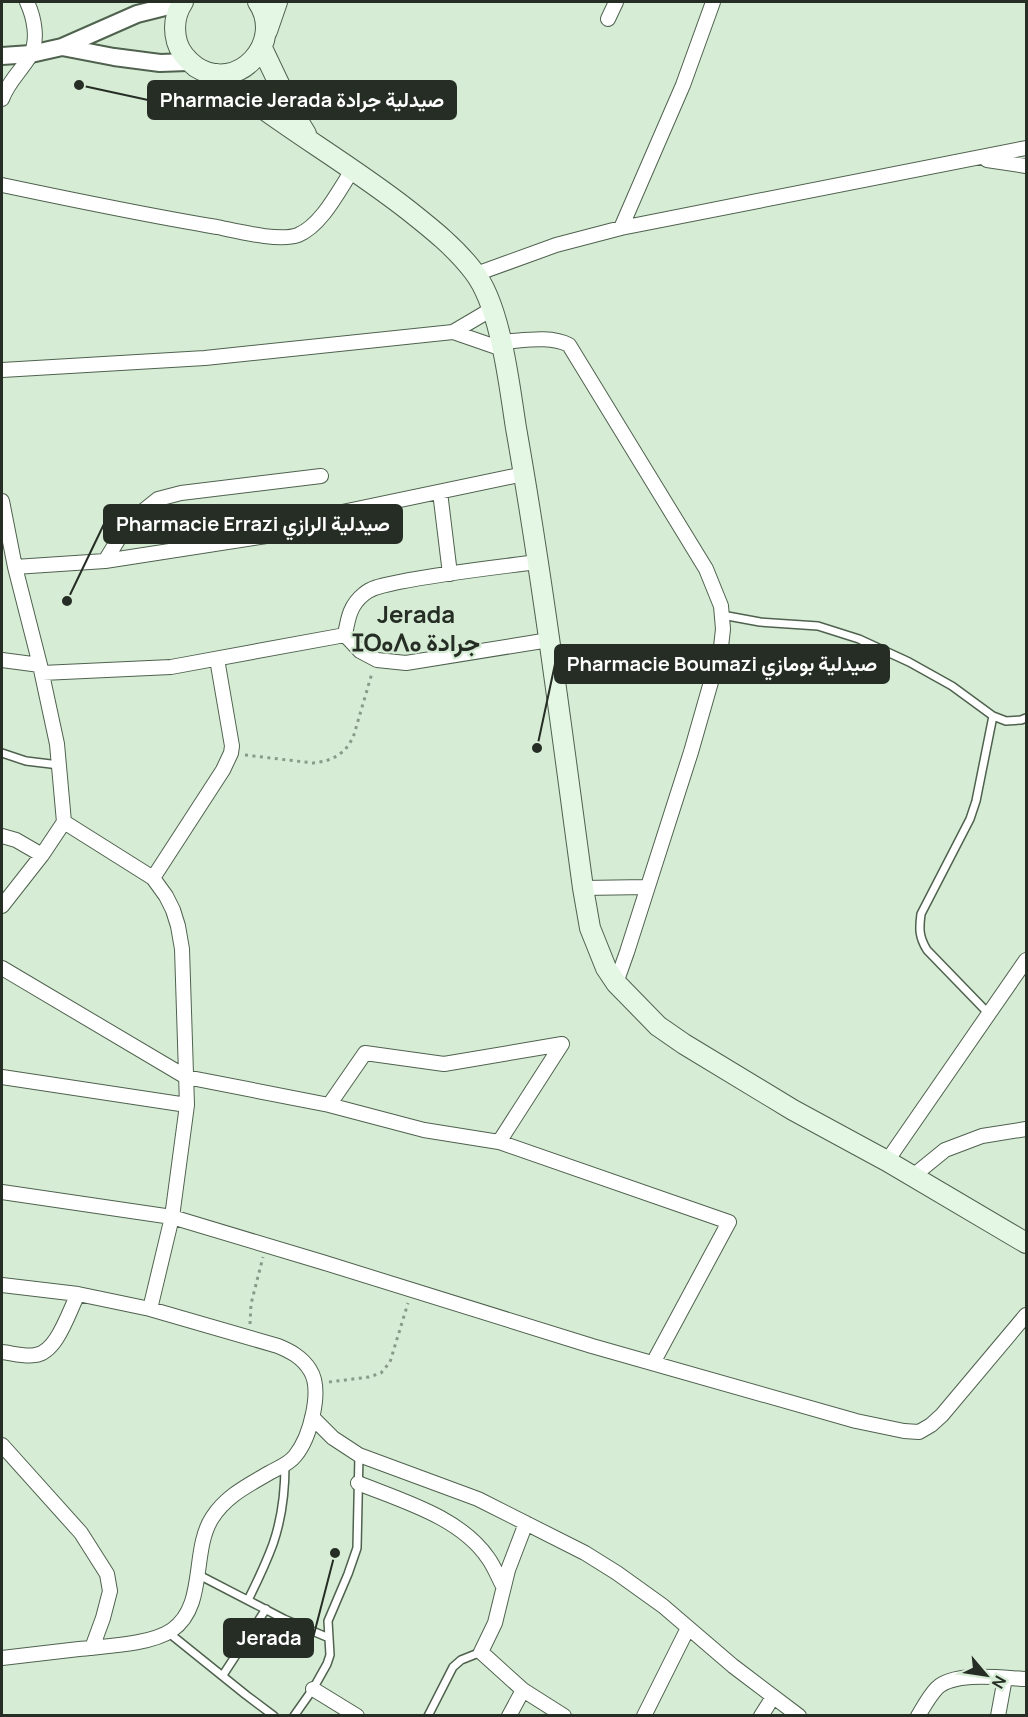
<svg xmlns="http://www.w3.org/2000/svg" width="1028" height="1717" viewBox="0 0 1028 1717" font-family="Manrope,Vazirmatn,'Noto Sans Tifinagh',sans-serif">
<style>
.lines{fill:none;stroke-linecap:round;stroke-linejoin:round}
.service-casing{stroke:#4f624e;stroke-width:10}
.minor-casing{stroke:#4f624e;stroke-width:16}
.tertiary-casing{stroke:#4f624e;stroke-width:20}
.secondary-casing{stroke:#4f624e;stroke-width:22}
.path{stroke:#8a9a89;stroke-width:3;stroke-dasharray:3 4.5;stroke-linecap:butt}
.service{stroke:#fff;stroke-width:7}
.minor{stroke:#fff;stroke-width:14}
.tertiary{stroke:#fff;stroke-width:16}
.secondary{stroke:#e4f6e4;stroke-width:20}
.labels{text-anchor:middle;stroke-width:4.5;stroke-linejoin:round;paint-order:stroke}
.district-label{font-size:24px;font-weight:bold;fill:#252d24;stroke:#d6ecd5}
.leader{fill:none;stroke:#252d24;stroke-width:2}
.callout-dot{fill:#252d24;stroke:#d6ecd5;stroke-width:2}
.callout{fill:#252d24;stroke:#252d24;stroke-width:2}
.callout-label{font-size:20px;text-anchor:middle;font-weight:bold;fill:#fff}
</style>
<rect width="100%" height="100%" fill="#d6ecd5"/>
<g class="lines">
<!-- service casing -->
<g class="service-casing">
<path id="service" d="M722,615L760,622L818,626L859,639L909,662L952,686L993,716L1006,721L1021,720L1026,718
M2,753L26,761L59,765
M989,1014L927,950C919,937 919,929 921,914L970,819L976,801L993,716
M197,1574L284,1619L329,1638
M248,1600C257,1582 266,1563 273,1544C282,1518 285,1492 285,1465
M169,1633L246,1695L274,1716
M223,1675L266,1609
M294,1716L313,1689L327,1664L330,1655L328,1621L348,1574L357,1548L359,1455
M428,1716L453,1667L461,1660L481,1652"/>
</g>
<!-- minor casing -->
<g class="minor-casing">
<path id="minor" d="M608,19L616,2
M2,99C8,82 21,71 30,56C39,40 34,17 27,2
M987,160L1026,166
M2,185C73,200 145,215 217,227C237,231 279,242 298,235C322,225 339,190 353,169
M621,228L683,85L713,2
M476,274L556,245L621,228L1026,148
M453,332L502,349
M501,342C522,341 550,335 569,345L706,569L721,606L723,629L721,647L691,752L627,952L616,983
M2,370L205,358L453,332L492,309
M440,492L450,574
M2,501L15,567L40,665L57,744L64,822L153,878L166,896L173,910L178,926L182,949L187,1105L172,1217L150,1309
M105,561L121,535L138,515L158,499L181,493L321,476
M15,567L105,561L273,535L314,518L524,474
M345,635C348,618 350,605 364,594C373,586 387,585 399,582C444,573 491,568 537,562
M345,635L360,651L377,660L406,663L549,640
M2,660L40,665
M42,673L171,667L345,635
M2,836L16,840L42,855
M153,878L223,770L231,753L232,746L217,659
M583,888L647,887
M2,906L42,855L64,822
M2,968L186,1077L329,1105L424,1130L499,1142L729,1222L653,1363
M2,1077L187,1105
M329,1105L365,1053L444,1064L562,1044L499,1142
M887,1161L1026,960
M913,1176L945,1150L982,1136L1026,1129
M2,1192L172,1217L322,1262L592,1346L856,1421L904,1431L919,1432L931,1425L942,1415L1026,1315
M2,1285L78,1294L150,1309L278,1346C290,1351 302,1357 310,1370C323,1390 310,1438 295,1456C289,1464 278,1468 269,1473C247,1486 226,1496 212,1518C191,1551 207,1606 172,1630C150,1645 105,1646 79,1649C53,1652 27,1655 2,1658
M2,1352C12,1353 25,1357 35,1355C57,1353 69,1311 78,1294
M312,1417L333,1438L359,1455L478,1499L585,1553L617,1573L663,1606L733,1666L799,1716
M2,1445L81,1533L107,1574L110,1591L103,1618L92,1648
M358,1483C402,1501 460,1517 488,1558C494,1566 498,1577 503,1586
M526,1523L508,1570L495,1623L481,1652L523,1690L564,1716
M313,1689L357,1716
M509,1716L523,1690
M644,1716L688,1628
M761,1716L773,1697
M918,1716C924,1706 930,1695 937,1688C955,1671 1003,1678 1026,1679
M998,1716L1005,1678"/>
</g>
<!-- tertiary casing -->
<g class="tertiary-casing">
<path id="tertiary" d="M62,47L114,57L160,63L188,62
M2,56L31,54L62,47L137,14L181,3"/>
</g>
<!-- secondary casing -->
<g class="secondary-casing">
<path id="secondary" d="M183,2C175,14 173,27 177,42C180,53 187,60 196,67C238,94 285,42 258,2
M267,31L277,2
M262,48L292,111L306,134
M217,74C278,124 347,162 408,210C432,229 456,248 474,272C501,307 509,384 516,428C543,581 562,734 583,888L590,928L606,968L616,983L658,1026L684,1044L793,1110L887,1161L1026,1243"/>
</g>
<!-- path -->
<path class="path" d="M245,755L313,763L326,761L337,756L345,750L353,738L372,673
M250,1324L251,1304L263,1257
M329,1382L369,1377L381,1373L390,1362L408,1303"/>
<!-- service -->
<use href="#service" class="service"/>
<!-- minor -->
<use href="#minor" class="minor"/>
<!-- tertiary -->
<use href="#tertiary" class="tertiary"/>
<!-- secondary -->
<use href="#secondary" class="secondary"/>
</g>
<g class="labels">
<!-- district labels -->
<g class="district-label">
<text x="416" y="623">Jerada<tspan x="416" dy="28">ⵊⵔⴰⴷⴰ جرادة</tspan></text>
</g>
</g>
<!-- callouts -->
<path class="leader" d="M79 85L148 100M67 601L104 524M537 748L555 664M335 1553L313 1638"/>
<g class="callout-dot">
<circle cx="79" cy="85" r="6"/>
<circle cx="67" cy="601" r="6"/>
<circle cx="537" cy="748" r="6"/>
<circle cx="335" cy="1553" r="6"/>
</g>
<g class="callout">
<rect x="148" y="81" width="308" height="38" rx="6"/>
<rect x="104" y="505" width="298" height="38" rx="6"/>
<rect x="555" y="645" width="334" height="38" rx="6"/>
<rect x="224" y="1619" width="89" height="38" rx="6"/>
</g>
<g class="callout-label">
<text x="302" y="107">Pharmacie Jerada صيدلية جرادة</text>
<text x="253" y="531">Pharmacie Errazi صيدلية الرازي</text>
<text x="722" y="671">Pharmacie Boumazi صيدلية بومازي</text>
<text x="269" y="1645">Jerada</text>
</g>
<!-- border -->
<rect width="1028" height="1717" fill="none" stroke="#252d24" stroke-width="6"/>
<!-- north arrow -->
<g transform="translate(986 1675) rotate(119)" stroke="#d6ecd5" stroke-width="4.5" paint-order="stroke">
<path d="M0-4.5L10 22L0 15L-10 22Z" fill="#252d24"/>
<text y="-9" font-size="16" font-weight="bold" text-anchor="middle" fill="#252d24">N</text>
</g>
</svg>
